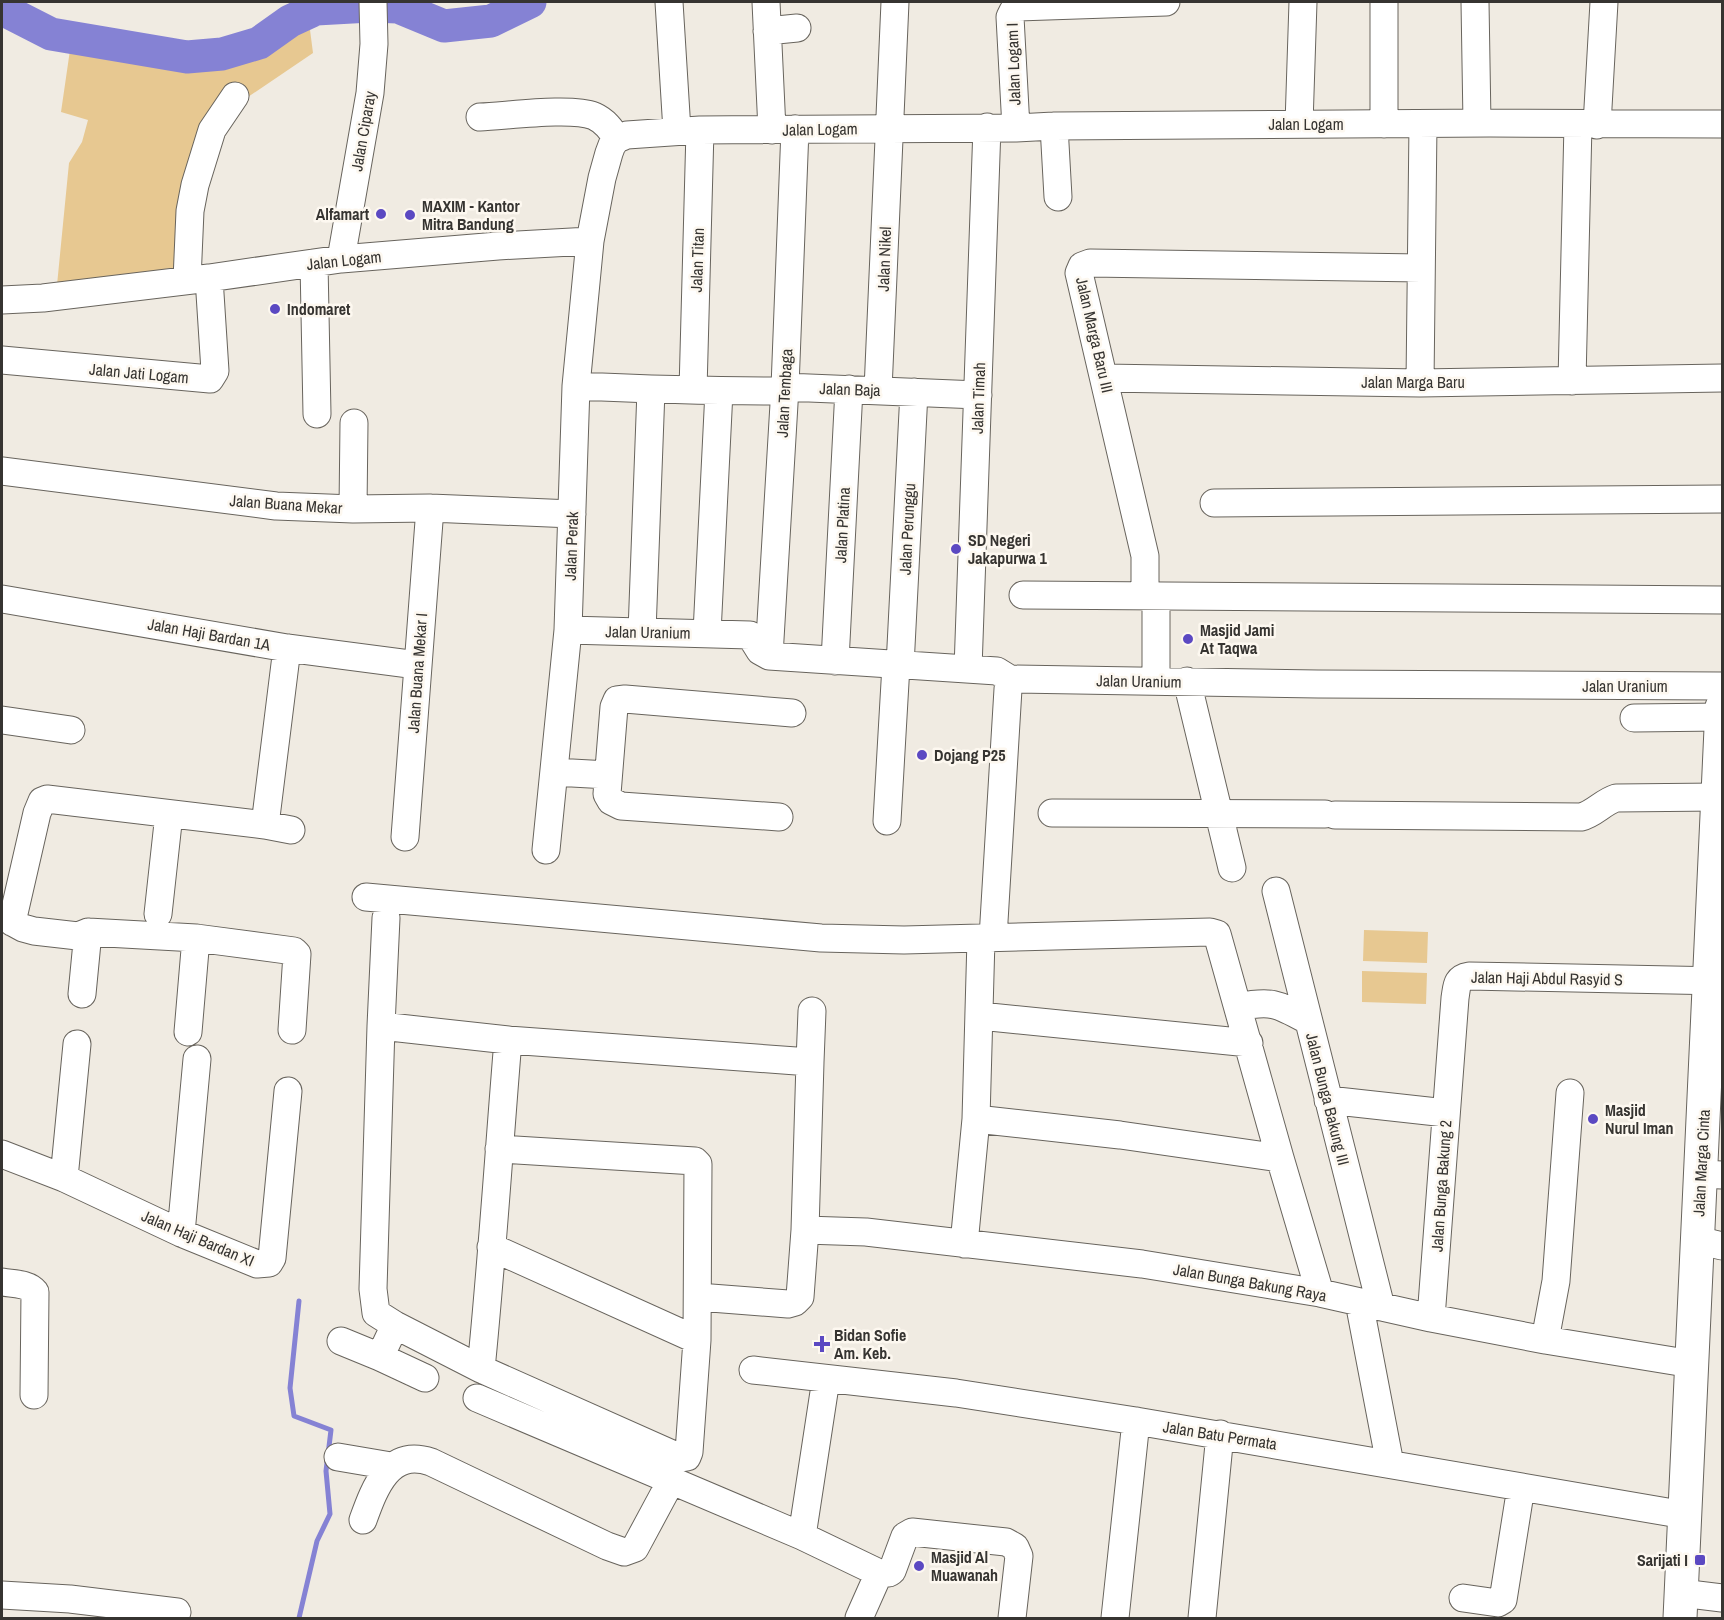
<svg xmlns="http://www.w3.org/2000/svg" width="1724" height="1620" viewBox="0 0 1724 1620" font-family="'Archivo Narrow',sans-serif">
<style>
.green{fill:#e7c891}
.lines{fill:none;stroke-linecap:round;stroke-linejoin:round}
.stream{stroke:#8582d4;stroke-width:5}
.river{stroke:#8582d4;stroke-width:33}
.minor-casing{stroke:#68645d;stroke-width:29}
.major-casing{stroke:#68645d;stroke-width:35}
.minor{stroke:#fff;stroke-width:27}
.major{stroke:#fff;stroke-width:33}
.poi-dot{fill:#5b49c2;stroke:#fdf8f0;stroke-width:2}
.labels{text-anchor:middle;stroke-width:5;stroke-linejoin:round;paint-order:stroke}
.street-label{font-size:16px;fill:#363431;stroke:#fdf8f0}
.poi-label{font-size:16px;font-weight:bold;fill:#363431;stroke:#fdf8f0;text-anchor:start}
</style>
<rect width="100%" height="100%" fill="#f0ebe2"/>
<!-- green -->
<path class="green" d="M309,22L313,53L242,101L207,148L186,266L57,285L69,163L82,142L88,120L61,112L70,50L153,56L218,65L271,42Z
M1364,930L1428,932L1427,963L1363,961Z
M1362,971L1427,973L1426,1004L1362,1002Z"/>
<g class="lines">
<!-- stream -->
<path class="stream" d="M299,1301L290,1388L294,1416L331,1430L326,1471L330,1514L317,1541L299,1618"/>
<!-- river -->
<path class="river" d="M2,9L51,34L187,57L222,54L259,43L290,21L316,9L370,6L398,7L444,26L491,21L530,2"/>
<!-- minor casing -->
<g class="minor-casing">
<path id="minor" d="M669,2L677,131
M766,2L772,130
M1475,2L1477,123
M767,31L797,28
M480,117C507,116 571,107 594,116C605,121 611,129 617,139
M1299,124L1303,2
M1384,124V2
M1597,125L1604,2
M1054,126L1058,197
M1016,128L1010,17L1013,11L1018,7L1166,2
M341,259L370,93L374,44L373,2
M314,263L317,414
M187,280L190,211L195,185L212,130L235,96
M2,300L43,298L209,278L341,259L498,246L590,241L602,178L609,153L612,145L617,139L627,135L700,130L1016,128L1054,126L1490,123L1722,124
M2,360L210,379L215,371L209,278
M1104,378L1420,383L1722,378
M1572,381L1578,124
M1420,383L1423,124
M576,386C643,389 710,391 776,391L785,387L978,395
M693,390L700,130
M878,390L895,2
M2,471L276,506L353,509L430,508L572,514
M1214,503L1722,499
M353,509L354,423
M1023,595L1722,600
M1145,595V556L1079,273L1082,266L1090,263L1421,268
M2,599L287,648L417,665
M568,630L750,635L760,651L769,656L997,671L1010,679L1318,684L1722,686
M642,632L651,390
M707,633L719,391
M769,656L785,387L795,129
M835,661L849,389
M900,666L914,392
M968,669L987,127
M1156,681V596
M1187,681L1232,868
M1634,718L1722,717
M2,720L71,730
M554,772L608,775
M1052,813L1325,814
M1335,815L1581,817C1594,814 1603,802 1616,798L1718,797
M779,817L621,806L611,801L607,794L614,707L617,700L625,699L792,713
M887,821L896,665
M265,825L287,648
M405,837L430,508
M546,850L568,630L576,386L590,241
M1276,891L1381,1307
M366,897L821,938L904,940L1210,932L1217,934L1280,1158L1320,1293
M158,914L169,814
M12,922L37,813L42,801L47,799L265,825L291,830
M12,922L23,928L34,931L78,936L88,932L196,938L294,951L297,954L292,1030
M993,938L1008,689L1010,679
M82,994L88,932
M1238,1007C1272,1000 1278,1004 1307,1020
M980,1016L1249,1043
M381,1026L386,918
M188,1032L196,938
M508,1040L810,1062L805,1230L800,1297L795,1302L788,1304L698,1297
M810,1062L812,1011
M1328,1100L1446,1113
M976,1119L1120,1135L1280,1158
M499,1149L695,1161L698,1164L697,1340
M2,1154L64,1178L181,1233L257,1264L269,1263L272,1258L288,1091
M1700,1174L1722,1175
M64,1178L77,1044
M805,1230L866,1232L1142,1264L1320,1293L1431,1318L1545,1340L1692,1364
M181,1233L197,1059
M1697,1240L1722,1246
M964,1244L976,1119L981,939
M2,1282C12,1284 28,1283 35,1292L34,1395
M1359,1302L1390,1464
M1431,1318L1455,998C1457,986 1456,978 1469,976L1722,981
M395,1325L380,1357L425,1378
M1545,1340L1556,1281L1570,1093
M341,1341L380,1357
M481,1369C492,1260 499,1149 508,1040L381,1026L373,1289L376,1313L395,1325L481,1369L681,1458L687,1457L689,1452L697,1340L491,1247
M753,1370L956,1393L1136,1421L1685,1515
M477,1398L802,1536L879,1573H889L892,1571L905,1536L912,1532L1006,1542L1015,1547L1019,1556L1012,1618
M338,1457L391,1466
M363,1520C375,1487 389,1448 431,1462L607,1546L624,1552L635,1548L671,1481
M802,1536L826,1379
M1681,1593L1722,1598
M2,1595L70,1599L177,1612
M1463,1598L1498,1603L1503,1600L1521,1487
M859,1618L879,1573
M1115,1618L1136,1421
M1202,1618L1220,1434"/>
</g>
<!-- major casing -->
<g class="major-casing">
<path id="major" d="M1680,1618L1722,707"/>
</g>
<!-- minor -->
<use href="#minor" class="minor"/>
<!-- major -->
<use href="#major" class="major"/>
</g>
<!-- markers -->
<g class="poi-dot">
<circle cx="381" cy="214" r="6"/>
<circle cx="410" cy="215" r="6"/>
<circle cx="275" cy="309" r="6"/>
<circle cx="956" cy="549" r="6"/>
<circle cx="1188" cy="639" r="6"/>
<circle cx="922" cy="755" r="6"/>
<circle cx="1593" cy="1119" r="6"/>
<path d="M819 1335h6v6h6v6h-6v6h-6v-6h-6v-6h6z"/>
<rect x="1694" y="1554" width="12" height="12" rx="3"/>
<circle cx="919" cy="1566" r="6"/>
</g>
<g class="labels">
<!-- street labels -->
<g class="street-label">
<text transform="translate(1013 64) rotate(-92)" y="6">Jalan Logam I</text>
<text x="1306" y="130">Jalan Logam</text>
<text transform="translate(820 129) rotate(-1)" y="6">Jalan Logam</text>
<text transform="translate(363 131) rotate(-80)" y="6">Jalan Ciparay</text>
<text transform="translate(884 259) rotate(-88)" y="6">Jalan Nikel</text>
<text transform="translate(344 260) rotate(-6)" y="6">Jalan Logam</text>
<text transform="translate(697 260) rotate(-88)" y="6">Jalan Titan</text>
<text transform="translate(1095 335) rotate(77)" y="6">Jalan Marga Baru III</text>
<text transform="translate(139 373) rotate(5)" y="6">Jalan Jati Logam</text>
<text x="1413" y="388">Jalan Marga Baru</text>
<text transform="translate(850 389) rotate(2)" y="6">Jalan Baja</text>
<text transform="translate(784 393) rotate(-87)" y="6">Jalan Tembaga</text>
<text transform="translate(978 398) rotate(-88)" y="6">Jalan Timah</text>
<text transform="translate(286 504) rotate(4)" y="6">Jalan Buana Mekar</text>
<text transform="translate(842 525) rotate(-87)" y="6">Jalan Platina</text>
<text transform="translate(907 529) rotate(-87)" y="6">Jalan Perunggu</text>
<text transform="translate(571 546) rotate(-88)" y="6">Jalan Perak</text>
<text transform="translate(648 632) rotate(1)" y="6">Jalan Uranium</text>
<text transform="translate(209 634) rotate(10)" y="6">Jalan Haji Bardan 1A</text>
<text transform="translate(417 673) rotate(-86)" y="6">Jalan Buana Mekar I</text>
<text transform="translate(1139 681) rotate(1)" y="6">Jalan Uranium</text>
<text x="1625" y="692">Jalan Uranium</text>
<text transform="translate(1547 978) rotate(1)" y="6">Jalan Haji Abdul Rasyid S</text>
<text transform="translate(1328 1099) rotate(76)" y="6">Jalan Bunga Bakung III</text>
<text transform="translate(1701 1163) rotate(-87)" y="6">Jalan Marga Cinta</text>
<text transform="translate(1441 1186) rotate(-86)" y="6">Jalan Bunga Bakung 2</text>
<text transform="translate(198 1238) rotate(23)" y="6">Jalan Haji Bardan XI</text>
<text transform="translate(1250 1282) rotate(10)" y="6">Jalan Bunga Bakung Raya</text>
<text transform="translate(1220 1435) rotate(9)" y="6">Jalan Batu Permata</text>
</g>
<!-- poi labels -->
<g class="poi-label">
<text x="422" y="212">MAXIM - Kantor<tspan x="422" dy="18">Mitra Bandung</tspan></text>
<text x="369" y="220" text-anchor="end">Alfamart</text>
<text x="287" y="315">Indomaret</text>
<text x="968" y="546">SD Negeri<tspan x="968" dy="18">Jakapurwa 1</tspan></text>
<text x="1200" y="636">Masjid Jami<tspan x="1200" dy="18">At Taqwa</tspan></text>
<text x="934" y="761">Dojang P25</text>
<text x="1605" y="1116">Masjid<tspan x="1605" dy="18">Nurul Iman</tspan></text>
<text x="834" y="1341">Bidan Sofie<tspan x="834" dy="18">Am. Keb.</tspan></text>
<text x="931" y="1563">Masjid Al<tspan x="931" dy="18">Muawanah</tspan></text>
<text x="1688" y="1566" text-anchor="end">Sarijati I</text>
</g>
</g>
<!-- border -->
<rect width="1724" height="1620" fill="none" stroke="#363431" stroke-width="6"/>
</svg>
